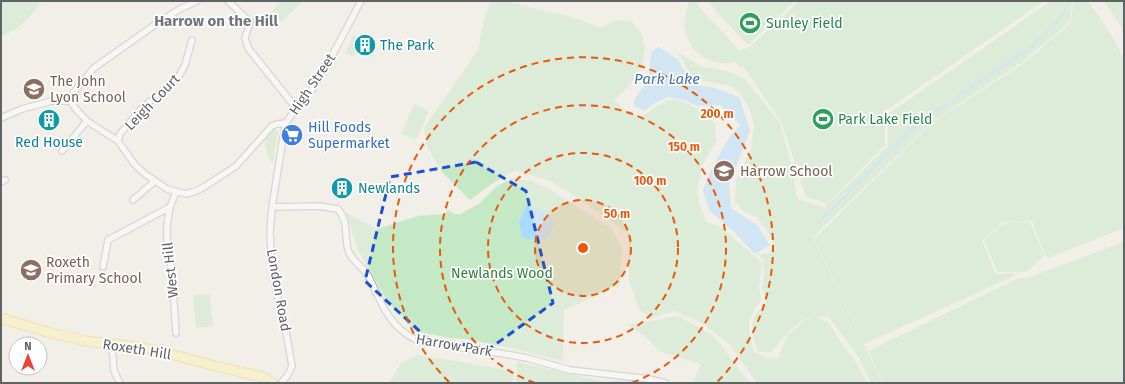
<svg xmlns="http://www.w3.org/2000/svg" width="1125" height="384" viewBox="0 0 1125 384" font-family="'Fira Sans',sans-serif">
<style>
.green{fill:#c5e8c5}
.water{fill:#aadaff}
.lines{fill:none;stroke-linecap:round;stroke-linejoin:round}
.stream{stroke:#aadaff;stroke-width:2}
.minor-casing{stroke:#b5b8bc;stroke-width:8}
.primary-casing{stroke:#f2c960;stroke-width:11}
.minor{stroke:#fff;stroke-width:5.5}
.primary{stroke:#fff2af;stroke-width:9}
.marked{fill:none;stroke:#1d4ed8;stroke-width:3;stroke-dasharray:8 5;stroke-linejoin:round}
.ring{fill:none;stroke:#e8590c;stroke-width:2;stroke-dasharray:7 5}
.labels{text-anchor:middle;stroke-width:3.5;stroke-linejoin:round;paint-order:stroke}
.leisure-label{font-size:14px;fill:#27864d;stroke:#fff;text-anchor:start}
.culture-label{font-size:14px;fill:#0d838f;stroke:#fff;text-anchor:start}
.education-label{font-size:14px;fill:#785e54;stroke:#fff;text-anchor:start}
.street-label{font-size:14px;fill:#5f6368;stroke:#fff}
.shop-label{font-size:14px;fill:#366cbe;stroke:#fff;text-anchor:start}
.park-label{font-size:14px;fill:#348238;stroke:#fff}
.neighbourhood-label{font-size:15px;font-weight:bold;fill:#70757a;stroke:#fff}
.water-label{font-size:15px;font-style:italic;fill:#4174aa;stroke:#fff}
.centre{fill:#e8590c;stroke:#fff;stroke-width:2}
.ring-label{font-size:12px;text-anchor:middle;font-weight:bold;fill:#e8590c;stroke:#fff;stroke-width:3.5;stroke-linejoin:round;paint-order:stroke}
</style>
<rect width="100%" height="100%" fill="#f1efe8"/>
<!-- green -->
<path class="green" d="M1,1H42C31,15 19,31 1,36Z
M282,1L302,2L281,22L271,12Z
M505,1L582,20L600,28L616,20L631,21L641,33L645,47L643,63L631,84L614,100L626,111L640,117C649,113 657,105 667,101C683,96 704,113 715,123L716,141L702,166L697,190L700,207L707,222L721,227L762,263L759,286L761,300C758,304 754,309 752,314C746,324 751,341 754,352L768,358L778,359L787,336L804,321L812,318C795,320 781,340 771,353L758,351C754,341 750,328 754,318C756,313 762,307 766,302L762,288L764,273L763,259L757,254H769L774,246L772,237L756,217L743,211L735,201L736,180L751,148L754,125L749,108L741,94L731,86L693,79L687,72L684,61L677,52L702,67L727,71L745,79L780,123L792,167L797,199L824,207V213L825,207L888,146V114L1051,1H1073L1072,4L1070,22L1022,62L931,123L823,227L813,238L882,383H871L858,356L828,316L816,317L829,323L837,337L854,359L867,383H757L730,345L702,323L675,311L650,318L639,309L629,280L628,233L572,194L550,181L515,170L490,185L470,200L442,172L427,147L424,128L478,50L484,21L490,2Z
M688,1H700L698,6L740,51L751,46L799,1H1044L885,111V145L827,204L806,197L782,123L743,66L741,68L735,62C711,68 687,52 685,27C684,19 687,10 689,2Z
M707,1H795L748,45Z
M1074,1H1088L1110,33L1124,59V228L1048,258L1045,255L1032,221L1003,222L982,241L996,274L1015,273L1014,276L864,344L814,239L931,124L1024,63L1071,23L1073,4Z
M1104,1H1124V31Z
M353,35L361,38L354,56L346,53Z
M414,104L429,111L416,140L401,134Z
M275,129L278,131L273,163C264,155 262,134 275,129Z
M512,178L532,181L554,192L612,229L622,248L620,285L564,310L563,361L506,347L466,339L450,338L414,331L389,304L357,248L346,213L377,229L418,216L445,214L448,210L455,214H460L480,203L496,187Z
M1030,222L1044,256L1027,271L1022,272H998L984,241L1001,225L1006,223Z
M1124,242V383H883L868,351L1019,278H1027Z
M210,294L213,326L196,328L193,296Z
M678,316L714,336L750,383H693L701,364L659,351L645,336L627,325Z
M417,355L515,371L512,383H389L401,363Z
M517,362L605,382L624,380L643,383H516Z"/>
<!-- water -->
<path class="water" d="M659,47L678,60L692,84L714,88L739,97L750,130L729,185L731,208L757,225L770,245L755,254L734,232L710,211L703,191L707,178L723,148L731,135L741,125L720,105L697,106L683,100L668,97L655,103L645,110L634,106L635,98L649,79L650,60L653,50Z
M527,205L547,213L554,221L551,233L544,240L522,238L519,221Z"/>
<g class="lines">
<!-- stream -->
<path class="stream" d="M820,221L918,124L1028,49L1061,18L1069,1"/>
<!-- minor casing -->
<g class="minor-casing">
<path id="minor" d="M228,1L250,22L245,38L248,48L296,108
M71,101L75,108L87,121L118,141L135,165L145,174L167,189L186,194L196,191L204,187L236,166L272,126L277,124L286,123
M71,101L73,93L94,68L156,24L178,10L197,1
M1,118L22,109L52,101H71
M118,141L120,134L140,110L179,76L185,65L192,40
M62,151L87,121
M1,182L5,180
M133,200L155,181
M170,207L167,226V241L172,274L176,333
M272,207L319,206L338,209C349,222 344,234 348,250C351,260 361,265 367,274C371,280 374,289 378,296C387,317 399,333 421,342L505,354L527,358L570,370L649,379L665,383
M103,267L108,240L170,207L176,192
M112,345L114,371L120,383
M281,383L288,375L292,366L287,337L275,285L271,255L270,232L272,207L283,138L286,123L296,108L311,91L326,67L361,1"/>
</g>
<!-- primary casing -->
<g class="primary-casing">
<path id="primary" d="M1,318L47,332L86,341L145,348L178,356L215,366L263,377L272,383"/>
</g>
<!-- minor -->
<use href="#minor" class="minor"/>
<!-- primary -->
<use href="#primary" class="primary"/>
</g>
<!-- marked area -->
<path d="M0 0H1125V384H0ZM476,162L526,191L553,303L489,349L427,338L365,281L390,177Z" fill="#f1efe8" fill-opacity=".55" fill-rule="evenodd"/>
<path class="marked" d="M476,162L526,191L553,303L489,349L427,338L365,281L390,177Z"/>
<!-- distance rings -->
<circle cx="583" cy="248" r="48" fill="#e8590c" fill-opacity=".12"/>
<g class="ring">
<circle cx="583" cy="248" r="48"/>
<circle cx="583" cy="248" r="95"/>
<path d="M535 383A143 143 0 1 1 631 383"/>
<path d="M449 382A190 190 0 1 1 717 382"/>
</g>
<!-- icons -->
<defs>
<g id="stadium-disc" transform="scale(1.15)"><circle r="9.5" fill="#2e9e5b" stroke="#fff"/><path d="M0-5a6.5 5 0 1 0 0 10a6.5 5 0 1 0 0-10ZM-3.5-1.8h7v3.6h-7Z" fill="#fff"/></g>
<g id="building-disc" transform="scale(1.15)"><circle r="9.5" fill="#0f9aa8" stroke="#fff"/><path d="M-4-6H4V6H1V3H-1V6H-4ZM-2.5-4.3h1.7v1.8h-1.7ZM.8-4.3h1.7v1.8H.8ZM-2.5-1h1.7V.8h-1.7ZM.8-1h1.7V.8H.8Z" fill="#fff"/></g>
<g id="school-disc" transform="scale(1.15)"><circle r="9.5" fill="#8d6e63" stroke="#fff"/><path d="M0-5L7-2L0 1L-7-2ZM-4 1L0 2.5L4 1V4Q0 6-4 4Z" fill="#fff"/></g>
<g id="supermarket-disc" transform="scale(1.15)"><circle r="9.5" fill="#3f7fe0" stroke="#fff"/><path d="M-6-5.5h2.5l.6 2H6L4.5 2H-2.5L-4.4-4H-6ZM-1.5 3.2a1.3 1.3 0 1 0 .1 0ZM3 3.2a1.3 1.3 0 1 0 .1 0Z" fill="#fff"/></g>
</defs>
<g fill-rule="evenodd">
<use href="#stadium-disc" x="750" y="23"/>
<use href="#building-disc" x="365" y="45"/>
<use href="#school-disc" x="34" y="89"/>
<use href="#stadium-disc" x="823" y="119"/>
<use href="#building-disc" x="49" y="120"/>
<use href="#supermarket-disc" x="292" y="135"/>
<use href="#school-disc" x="724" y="171"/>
<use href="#building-disc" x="342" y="188"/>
<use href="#school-disc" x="31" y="270"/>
</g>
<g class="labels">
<!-- leisure labels -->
<g class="leisure-label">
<text x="766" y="28">Sunley Field</text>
<text x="838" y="124">Park Lake Field</text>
</g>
<!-- culture labels -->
<g class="culture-label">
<text x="380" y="50">The Park</text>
<text x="49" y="147" text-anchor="middle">Red House</text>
<text x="358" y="193">Newlands</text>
</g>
<!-- education labels -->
<g class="education-label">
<text x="50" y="86">The John<tspan x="50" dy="16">Lyon School</tspan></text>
<text x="740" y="176">Harrow School</text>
<text x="46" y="267">Roxeth<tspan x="46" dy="16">Primary School</tspan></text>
</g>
<!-- street labels -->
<g class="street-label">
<text transform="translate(312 84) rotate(-56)" y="5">High Street</text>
<text transform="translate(152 102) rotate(-46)" y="5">Leigh Court</text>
<text transform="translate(170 270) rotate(-96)" y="5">West Hill</text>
<text transform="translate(279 290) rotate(80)" y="5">London Road</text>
<text transform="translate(454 345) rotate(10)" y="5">Harrow Park</text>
<text transform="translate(137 349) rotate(9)" y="5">Roxeth Hill</text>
</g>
<!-- shop labels -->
<g class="shop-label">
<text x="308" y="132">Hill Foods<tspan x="308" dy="16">Supermarket</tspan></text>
</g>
<!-- park labels -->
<g class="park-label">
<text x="502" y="278">Newlands Wood</text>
</g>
<!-- neighbourhood labels -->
<g class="neighbourhood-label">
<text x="216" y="26">Harrow on the Hill</text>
</g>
<!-- water labels -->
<g class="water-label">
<text x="667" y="84">Park Lake</text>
</g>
</g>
<circle cx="583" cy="248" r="6" class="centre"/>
<g class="ring-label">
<text x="717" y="118">200 m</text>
<text x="684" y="151">150 m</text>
<text x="650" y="185">100 m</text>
<text x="617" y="218">50 m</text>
</g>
<!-- border -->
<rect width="1125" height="384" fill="none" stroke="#5f6368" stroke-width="4"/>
<!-- north arrow -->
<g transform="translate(28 356)"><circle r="19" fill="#ffffff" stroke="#bfc1c3"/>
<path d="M0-3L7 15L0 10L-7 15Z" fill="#ea4335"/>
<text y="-6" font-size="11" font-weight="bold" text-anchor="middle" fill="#5f6368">N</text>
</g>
</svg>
